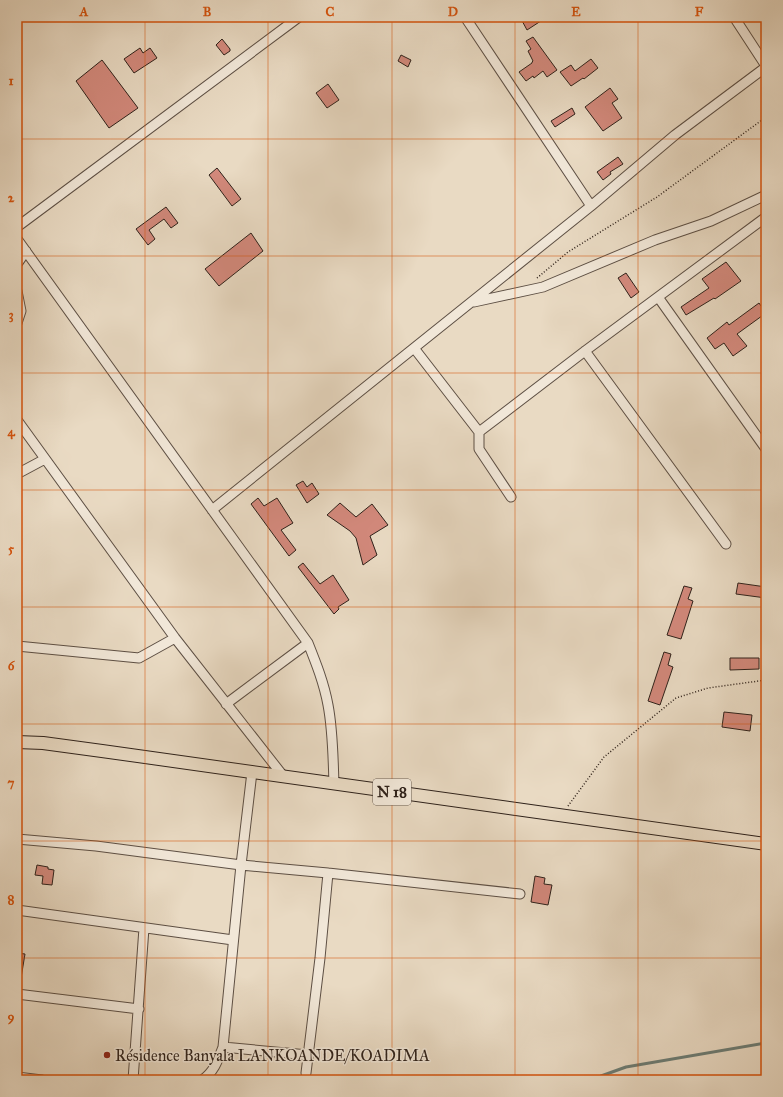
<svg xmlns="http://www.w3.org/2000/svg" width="783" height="1097" viewBox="0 0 783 1097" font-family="'IM FELL Great Primer',serif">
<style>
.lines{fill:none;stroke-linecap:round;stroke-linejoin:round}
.stream{stroke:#6d7d75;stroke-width:3}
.building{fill:#d3897c;stroke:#2e211a}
.minor-casing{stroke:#5d4f44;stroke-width:11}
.major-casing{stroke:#2e211a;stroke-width:14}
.path{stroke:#2e211a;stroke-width:1.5;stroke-dasharray:1 2;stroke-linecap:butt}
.minor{stroke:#f1e7d8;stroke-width:9}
.major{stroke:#e9dac3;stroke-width:12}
.grid{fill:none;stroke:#d5530d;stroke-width:1;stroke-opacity:0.55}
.poi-dot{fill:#8f2418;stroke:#f1e7d8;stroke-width:1.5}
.labels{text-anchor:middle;stroke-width:3;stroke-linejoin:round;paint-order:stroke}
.shield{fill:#f1e7d8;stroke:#685c53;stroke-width:1}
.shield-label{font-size:15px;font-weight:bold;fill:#2e211a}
.poi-label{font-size:16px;fill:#2e211a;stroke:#f1e7d8;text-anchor:start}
.neatline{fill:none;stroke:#d5530d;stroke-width:1.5}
.grid-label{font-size:13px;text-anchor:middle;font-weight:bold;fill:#d5530d}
</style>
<rect width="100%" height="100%" fill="#e9dac3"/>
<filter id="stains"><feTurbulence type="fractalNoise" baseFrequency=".005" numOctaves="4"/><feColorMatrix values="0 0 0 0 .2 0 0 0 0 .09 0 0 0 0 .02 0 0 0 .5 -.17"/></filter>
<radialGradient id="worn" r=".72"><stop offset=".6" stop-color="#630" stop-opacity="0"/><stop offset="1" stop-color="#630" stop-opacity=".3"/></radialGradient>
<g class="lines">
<!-- stream -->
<path class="stream" d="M595,1080L601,1076L626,1067L766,1043"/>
</g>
<!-- building -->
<path class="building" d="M520,17H547L527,30Z
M533,37L557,70L547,77L543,71L534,78L533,76L526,81L519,72L532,63V62L533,61L528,51L531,49L526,41Z
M222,39L230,49V51L224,55L216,45Z
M140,48L143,53L150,48L157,58L134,73L124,59Z
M401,55L411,60L408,67L398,61Z
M591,59L598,68L584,79L583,78L571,86L560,72L571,65L575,71Z
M102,60L138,108L109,128L76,81Z
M328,84L339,100L327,108L316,93Z
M610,88L618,99L612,103L622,118L603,131L585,107Z
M572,108L575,114L555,127L551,121Z
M618,157L623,164L610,172L611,174L603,180L597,172Z
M217,168L241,199L232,206L209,175Z
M166,207L178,223L171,228L164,219L149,230L155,239L148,245L136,229Z
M251,233L263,251L219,286L205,269Z
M726,262L741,281L715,299L714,298L686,315L681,307L709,288L702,279Z
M626,273L639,292L631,298L618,278Z
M759,303L766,313L737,334L747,346L733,356L724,343L715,349L707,338L727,322L729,325Z
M303,481L307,487L312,483L319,494L307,503L296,485Z
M258,498L264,506L277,498L293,523L281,530L296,550L289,556L251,504Z
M340,503L356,517L372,504L388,525L370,536L377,555L363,565L356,538L350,531L327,515Z
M303,563L320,584L333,575L349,600L338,607L339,609L334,614L298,567Z
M738,583L766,587V598L736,594Z
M684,586L692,588L688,599L693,601L681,639L667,635Z
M664,652L671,654L668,665L673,667L660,705L648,701Z
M730,658H759V669L730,670Z
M724,712L752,715L750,731L722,727Z
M37,865L48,867V869L54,870L52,885L42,884L43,876L35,875Z
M535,876L545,878L544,884L552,885L548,905L531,902Z
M17,953L25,954L21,978H17Z"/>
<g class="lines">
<!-- minor casing -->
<g class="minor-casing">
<path id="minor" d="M465,17L591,206
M734,17L766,66
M17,227L299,17
M17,239L308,643C316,663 324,683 328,705C333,731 333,758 334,784
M17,264L26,251
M17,291L21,311L17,323
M658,297L766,449
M474,302L543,287L655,240L711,221L766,195
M414,348L479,432V449L511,497
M585,351L726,544
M17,420L175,638L284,777
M479,432L585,351L766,217
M17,474L45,459
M212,510L591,206L675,135L766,67
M17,646L139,658L175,638
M226,704L308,643
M17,839L96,846L241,865L328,873L520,894
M17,910L233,940
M17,994L139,1009
M223,1047L308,1055
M306,1073L320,958L328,873
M17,1077L42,1080
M133,1080L144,928
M202,1080C214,1072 218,1060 223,1047L241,865L252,772"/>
</g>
<!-- major casing -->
<g class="major-casing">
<path id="major" d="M17,742L43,743L102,751L766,844"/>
</g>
<!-- path -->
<path class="path" d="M537,278L568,252L657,197L766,117
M568,806L604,757L676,698L708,688L766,680"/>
<!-- minor -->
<use href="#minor" class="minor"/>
<!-- major -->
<use href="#major" class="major"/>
</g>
<!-- grid -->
<path class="grid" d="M145,17V1080M268,17V1080M392,17V1080M515,17V1080M638,17V1080M17,139H766M17,256H766M17,373H766M17,490H766M17,607H766M17,724H766M17,841H766M17,958H766"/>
<!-- markers -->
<circle class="poi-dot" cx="107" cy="1055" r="4"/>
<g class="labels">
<!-- shield labels -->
<rect class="shield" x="373" y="779" width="38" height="26" rx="3"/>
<g class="shield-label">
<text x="392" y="797">N 18</text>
</g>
<!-- poi labels -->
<g class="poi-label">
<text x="115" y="1061">Résidence Banyala LANKOANDE/KOADIMA</text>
</g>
</g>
<!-- margin -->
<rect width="783" height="1097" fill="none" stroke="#e9dac3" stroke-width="44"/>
<rect x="22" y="22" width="739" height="1053" class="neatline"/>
<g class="grid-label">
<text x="84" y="16">A</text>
<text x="207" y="16">B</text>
<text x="330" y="16">C</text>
<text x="453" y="16">D</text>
<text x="576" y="16">E</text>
<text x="699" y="16">F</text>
<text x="11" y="85">1</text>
<text x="11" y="202">2</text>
<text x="11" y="319">3</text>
<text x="11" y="436">4</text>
<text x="11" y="553">5</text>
<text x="11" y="670">6</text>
<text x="11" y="787">7</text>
<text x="11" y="904">8</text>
<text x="11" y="1021">9</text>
</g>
<rect width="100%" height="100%" filter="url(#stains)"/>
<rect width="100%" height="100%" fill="url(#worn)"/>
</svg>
